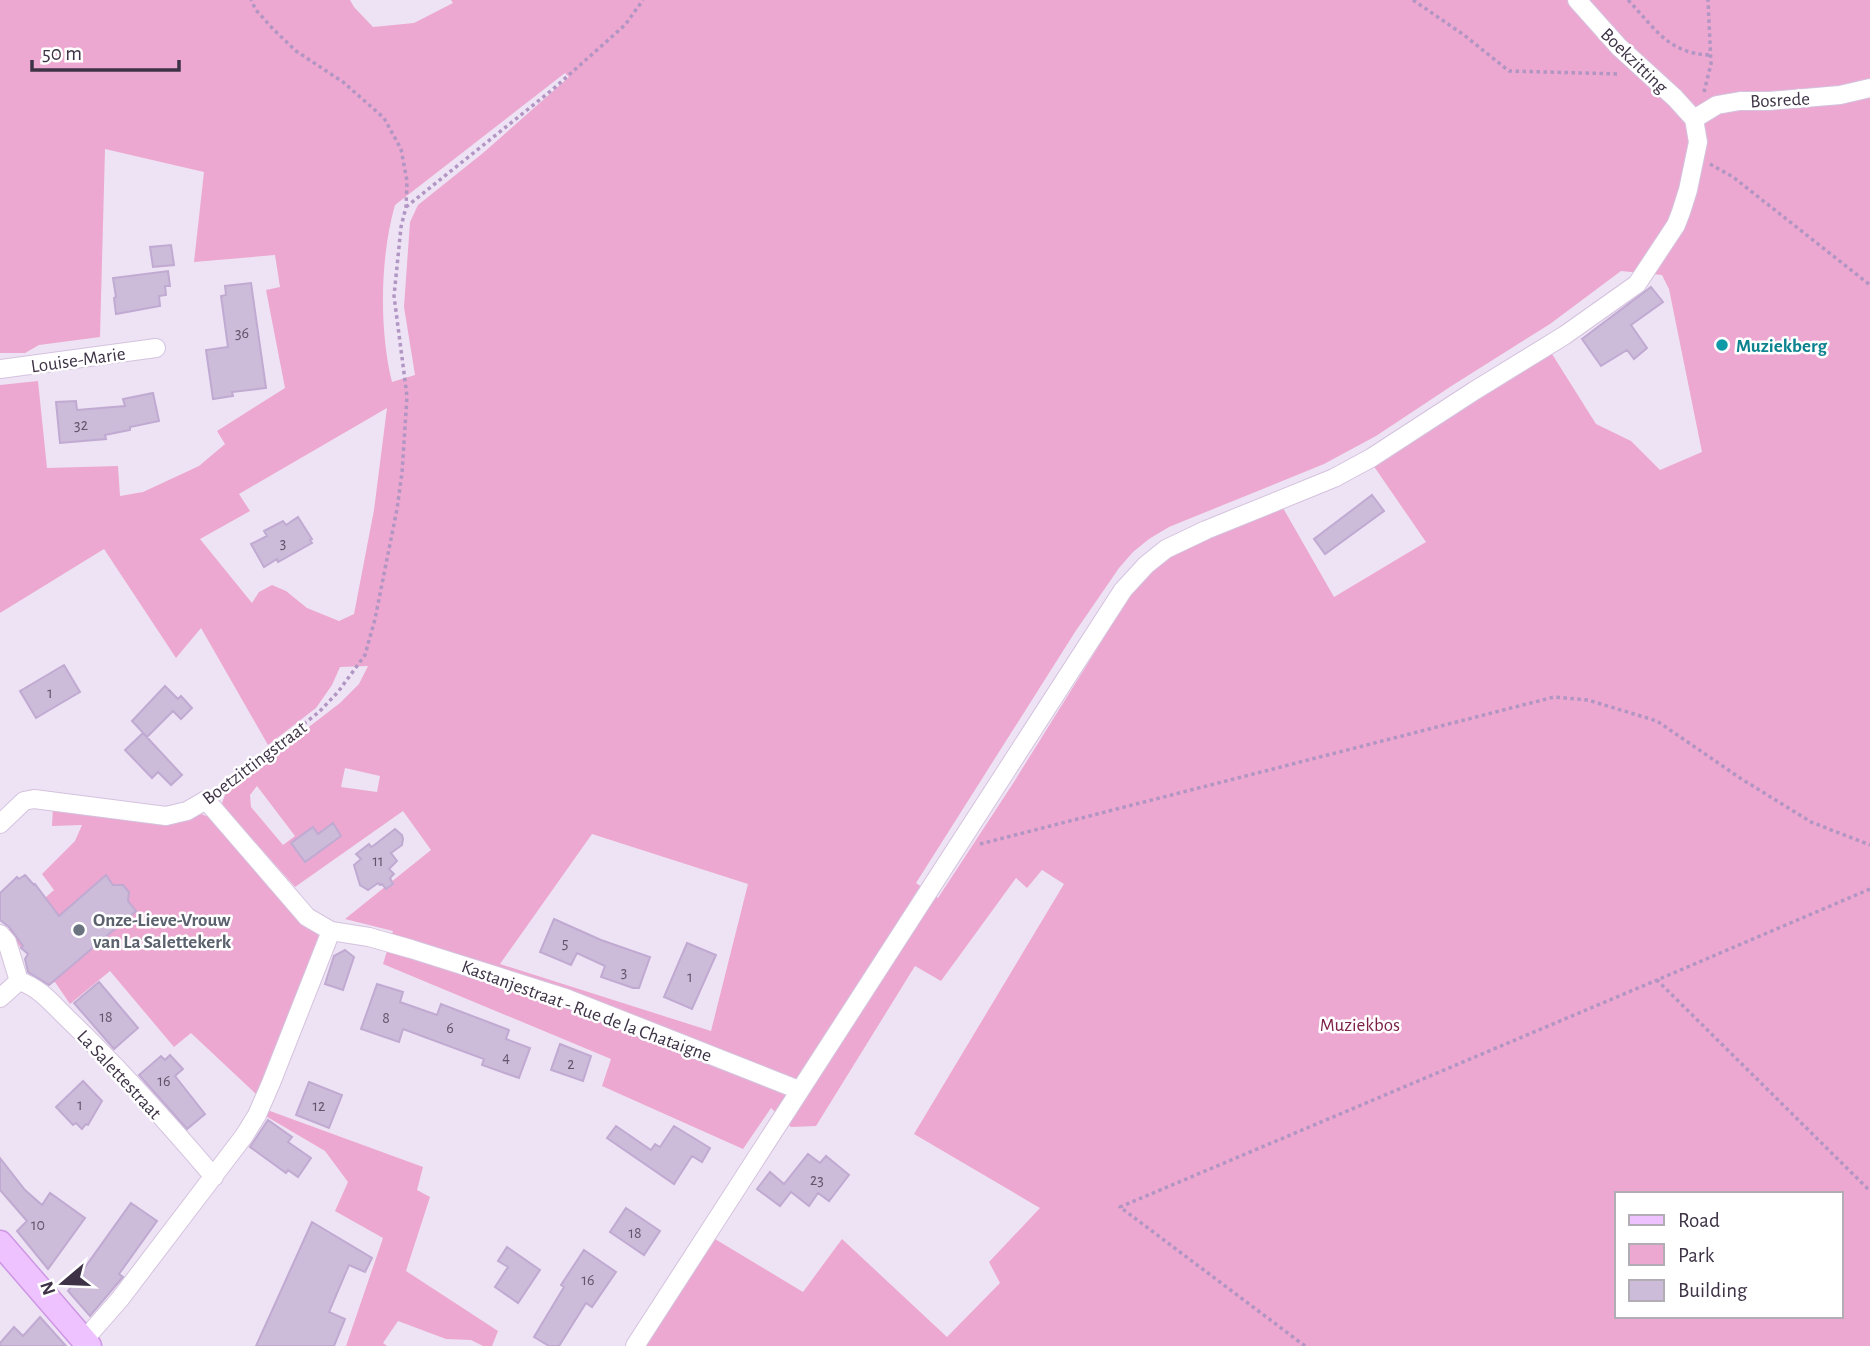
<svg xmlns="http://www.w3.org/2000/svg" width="1870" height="1346" viewBox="0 0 1870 1346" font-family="'Alegreya Sans',sans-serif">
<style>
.green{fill:#eca8d0;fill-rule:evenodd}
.building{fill:#ccbbd9;stroke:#c1aad2;stroke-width:2}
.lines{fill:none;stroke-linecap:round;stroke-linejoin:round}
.street-casing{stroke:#d4c2de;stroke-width:20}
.secondary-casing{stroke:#ce96e5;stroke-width:27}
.path{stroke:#b195c3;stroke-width:3.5;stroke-dasharray:3.5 3.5;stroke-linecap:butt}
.street{stroke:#fff;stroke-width:18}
.secondary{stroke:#eec2ff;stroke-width:24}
.culture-dot{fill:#0f9aa8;stroke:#fff;stroke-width:2.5}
.worship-dot{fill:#6b7280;stroke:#fff;stroke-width:2.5}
.labels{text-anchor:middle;stroke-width:5;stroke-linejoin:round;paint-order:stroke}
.number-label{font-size:16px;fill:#62556b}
.street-label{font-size:19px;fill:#3e3346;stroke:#fff}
.culture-label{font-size:19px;font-weight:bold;fill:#0d838f;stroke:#fff;text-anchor:start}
.worship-label{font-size:19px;font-weight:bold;fill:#5b616d;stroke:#fff;text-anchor:start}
.park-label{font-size:19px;fill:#7d2147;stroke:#fff}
</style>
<rect width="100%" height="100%" fill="#eee3f4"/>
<!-- green -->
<path class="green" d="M0,0H350L354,7L373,27L414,23L453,3L451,0H1870V1346H644L715,1239L803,1292L842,1239L947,1337L1000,1283L989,1262L1040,1208L914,1134L1064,884L1042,870L1027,888L1016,878L941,981L915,966L816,1126L791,1127L771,1108L743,1149L602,1086L611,1059L383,964L393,931L345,919L431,850L403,811L295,887L228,812L222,803L227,790L340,703L359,684L368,666L340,667L332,685L316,708L268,745L201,628L176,658L104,549L0,613V385L38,381L47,468L118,466L120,496L143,492L199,466L225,444L217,431L285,388L266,290L280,287L275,255L194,262L204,172L105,149L100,337L39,345L25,353H0ZM565,73L569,77L483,153L418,205L410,222L404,307L415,375L392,382C379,330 380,257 395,205ZM1621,271L1662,275L1669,289L1702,452L1660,470L1631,441L1596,424L1552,354L1373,465L1426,542L1334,597L1283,508L1172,553L1149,572L1128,599L1012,785L938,898L916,883L1075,632L1119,568L1133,552L1149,539L1169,527L1324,464L1376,436L1453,385L1550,324ZM387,408L374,510L354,614L339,621L307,608L286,591L272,585L259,592L252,603L200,539L250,511L239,494ZM345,768L380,776L377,792L341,787ZM257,786L295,836L283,845L251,807L250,795ZM592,834L748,884L711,1031L500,964ZM1616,1194H1840V1316H1616Z
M53,807L196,812L212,818L241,853L319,936L257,1095L191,1033L174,1047L110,971L70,1004L55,982L52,983L136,911L128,902L129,892L123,885H113L105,876L21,948L7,931L54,890L42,874L75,841L82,825L52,826Z
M270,1111L423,1167L417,1190L430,1197L406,1271L498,1331L492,1346H483L471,1340L446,1339L398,1321L383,1343L387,1346H346L383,1238L335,1211L348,1182L325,1151L264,1115Z"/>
<!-- building -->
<path class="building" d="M171,245L174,265L153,267L150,247Z
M168,271L170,286H165L166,295L159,296L160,306L116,314L114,298L116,297L113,278Z
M251,283L266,388L232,392L233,396L213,399L206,350L228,347L221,296L226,295L225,286Z
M1651,287L1663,302L1631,325L1647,348L1634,359L1627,350L1601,366L1582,339Z
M153,393L159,421L130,427V430L105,435L106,439L60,443L56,402L76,401L77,410L125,406L123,399Z
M1372,495L1384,511L1325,554L1314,539Z
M298,517L312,539L310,540L312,543L278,562L277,559L264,567L251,544L267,536L264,531L283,521L286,525Z
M64,665L80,692L36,718L20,691Z
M165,686L178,699L181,696L192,708L181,719L173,711L147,737L132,721Z
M143,733L182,775L171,785L158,772L152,778L125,750Z
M333,823L341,836L305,862L291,843L313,827L318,834Z
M395,829L402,835L403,839L402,845L391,853L397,861L389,869L394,874L390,878L393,884L386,889L382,884L380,885L378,883L368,890L360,885L354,865L361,859L356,854L369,844L371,847L373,846Z
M25,875L34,885L35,884L59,916L106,875L113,885H123L129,892L128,901L136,911L49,985L28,972L25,959L28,954L21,948L23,946L9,927L0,920V893L17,877L19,879Z
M554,919L601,940L650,957L639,988H633L601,977L605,966L577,953L571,965L540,952Z
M687,943L716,955L692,1009L664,997Z
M345,950L354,957L343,990L325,984L334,956Z
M99,982L138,1028L114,1049L74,1003Z
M377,984L403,992L400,1002L437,1015L441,1004L509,1030L506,1039L530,1048L519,1078L482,1065L484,1059L403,1029L399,1042L361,1029Z
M560,1044L591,1056L583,1081L551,1070Z
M170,1055L183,1069L175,1076L205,1114L187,1129L139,1075L161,1056L165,1060Z
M83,1081L102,1101L88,1125L86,1124L82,1129L76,1123L73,1125L56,1107Z
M309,1082L342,1095L329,1128L296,1115Z
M268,1120L292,1137L288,1142L311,1158L298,1177L288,1170L286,1173L250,1147Z
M616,1126L651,1150L655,1144L660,1147L674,1126L710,1148L702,1162L692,1156L674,1184L607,1138Z
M808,1154L820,1163L826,1156L849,1175L829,1201L818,1193L809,1206L791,1192L780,1206L757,1189L770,1172L784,1184Z
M0,1158L25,1190L42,1205L50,1193L85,1218L48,1269L17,1231L27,1221L0,1190Z
M131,1203L157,1221L119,1274L123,1277L90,1316L68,1291Z
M626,1208L660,1231L644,1255L610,1232Z
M312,1222L372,1258L365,1272L349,1265L329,1312L345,1319L334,1346H256Z
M507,1247L540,1270L518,1303L495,1287L508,1267L498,1261Z
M584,1250L616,1272L592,1307L586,1303L559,1346H549L534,1337L564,1287L561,1285Z
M40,1317L66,1346H0V1343L14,1327L23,1336Z"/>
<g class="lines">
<!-- street casing -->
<g class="street-casing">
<path id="street" d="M1577,0L1619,47L1675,98L1694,119
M1694,119L1717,105L1740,101H1769L1840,95L1870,88
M0,369L156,348
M0,824L24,801L34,799L166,816L187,811L206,800L307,917L331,931L369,937L411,949L566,998L799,1090
M0,934L7,942L19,981
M19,981C41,988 54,1006 70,1021C121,1070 168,1123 214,1177
M0,998L19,981
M84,1340L120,1299L244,1136L257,1115L271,1083L331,931
M635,1346L1123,590L1146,565L1166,549L1206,530L1334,478L1371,458L1474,391L1565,335L1637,284L1676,225L1681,212L1688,190L1698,142L1694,119"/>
</g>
<!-- secondary casing -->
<g class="secondary-casing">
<path id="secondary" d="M0,1243L89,1346"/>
</g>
<!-- path -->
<path class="path" d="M1413,0L1464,35L1509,71L1620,74
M1628,0C1655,28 1668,54 1711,55
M1704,92L1711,64L1708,0
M1710,164L1733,177L1870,285
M406,207L552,90L625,25L643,0
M221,789L319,712L338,692L365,655L375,619L397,509L402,473L407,396L394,296L401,227L406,207L407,181L401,149L384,118L343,82L296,51L273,29L256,10L251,0
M980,844L1554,697L1588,700L1657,721L1740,778L1811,822L1870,845
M1870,889L1657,980L1870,1191
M1305,1346L1120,1207L1657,980"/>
<!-- street -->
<use href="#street" class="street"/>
<!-- secondary -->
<use href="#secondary" class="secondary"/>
</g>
<!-- markers -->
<circle class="culture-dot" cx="1722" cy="345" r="7"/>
<circle class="worship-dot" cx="79" cy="930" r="7"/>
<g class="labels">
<!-- number labels -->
<g class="number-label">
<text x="242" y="338">36</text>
<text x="81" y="430">32</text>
<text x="283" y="548">3</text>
<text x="50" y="698">1</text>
<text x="378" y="866">11</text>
<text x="565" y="948">5</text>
<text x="624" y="977">3</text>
<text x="690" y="982">1</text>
<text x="106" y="1022">18</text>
<text x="386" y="1023">8</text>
<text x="450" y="1033">6</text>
<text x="506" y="1062">4</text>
<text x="571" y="1069">2</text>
<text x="164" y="1086">16</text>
<text x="80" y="1110">1</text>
<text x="319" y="1111">12</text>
<text x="817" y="1185">23</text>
<text x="38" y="1230">10</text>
<text x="635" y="1238">18</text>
<text x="588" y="1285">16</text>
</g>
<!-- street labels -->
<g class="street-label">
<text transform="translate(1635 60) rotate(44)" y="7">Boekzitting</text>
<text transform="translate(1780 99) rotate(-3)" y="7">Bosrede</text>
<text transform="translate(78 359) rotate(-8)" y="7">Louise-Marie</text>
<text transform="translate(254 762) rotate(-37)" y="7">Boetzittingstraat</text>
<text transform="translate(587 1010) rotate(20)" y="7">Kastanjestraat - Rue de la Chataigne</text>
<text transform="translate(120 1074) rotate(47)" y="7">La Salettestraat</text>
</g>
<!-- culture labels -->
<g class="culture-label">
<text x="1736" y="352">Muziekberg</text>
</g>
<!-- worship labels -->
<g class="worship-label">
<text x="93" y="926">Onze-Lieve-Vrouw<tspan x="93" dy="22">van La Salettekerk</tspan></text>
</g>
<!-- park labels -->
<g class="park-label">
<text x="1360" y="1031">Muziekbos</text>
</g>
</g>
<!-- legend -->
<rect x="1615" y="1192" width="228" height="126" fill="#ffffff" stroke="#b2adb5" stroke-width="2"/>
<rect x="1629" y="1215" width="35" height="10" fill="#eec2ff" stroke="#b2adb5" stroke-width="2"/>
<text x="1678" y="1227" font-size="21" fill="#3e3346">Road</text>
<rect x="1629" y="1244" width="35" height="21" fill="#eca8d0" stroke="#b2adb5" stroke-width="2"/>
<text x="1678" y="1262" font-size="21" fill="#3e3346">Park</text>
<rect x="1629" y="1280" width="35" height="21" fill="#ccbbd9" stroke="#b2adb5" stroke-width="2"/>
<text x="1678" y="1297" font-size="21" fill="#3e3346">Building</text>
<!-- north arrow -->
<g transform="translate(63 1283) rotate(251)" stroke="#ffffff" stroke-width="5" paint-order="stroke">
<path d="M0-5L12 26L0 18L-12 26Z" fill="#3e3346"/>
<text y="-10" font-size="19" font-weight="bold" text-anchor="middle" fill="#3e3346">N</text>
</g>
<!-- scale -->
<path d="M32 60v10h147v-10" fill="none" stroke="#3e3346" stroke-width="3.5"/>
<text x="42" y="60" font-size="21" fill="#3e3346" stroke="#ffffff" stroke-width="5" paint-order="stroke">50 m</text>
</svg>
